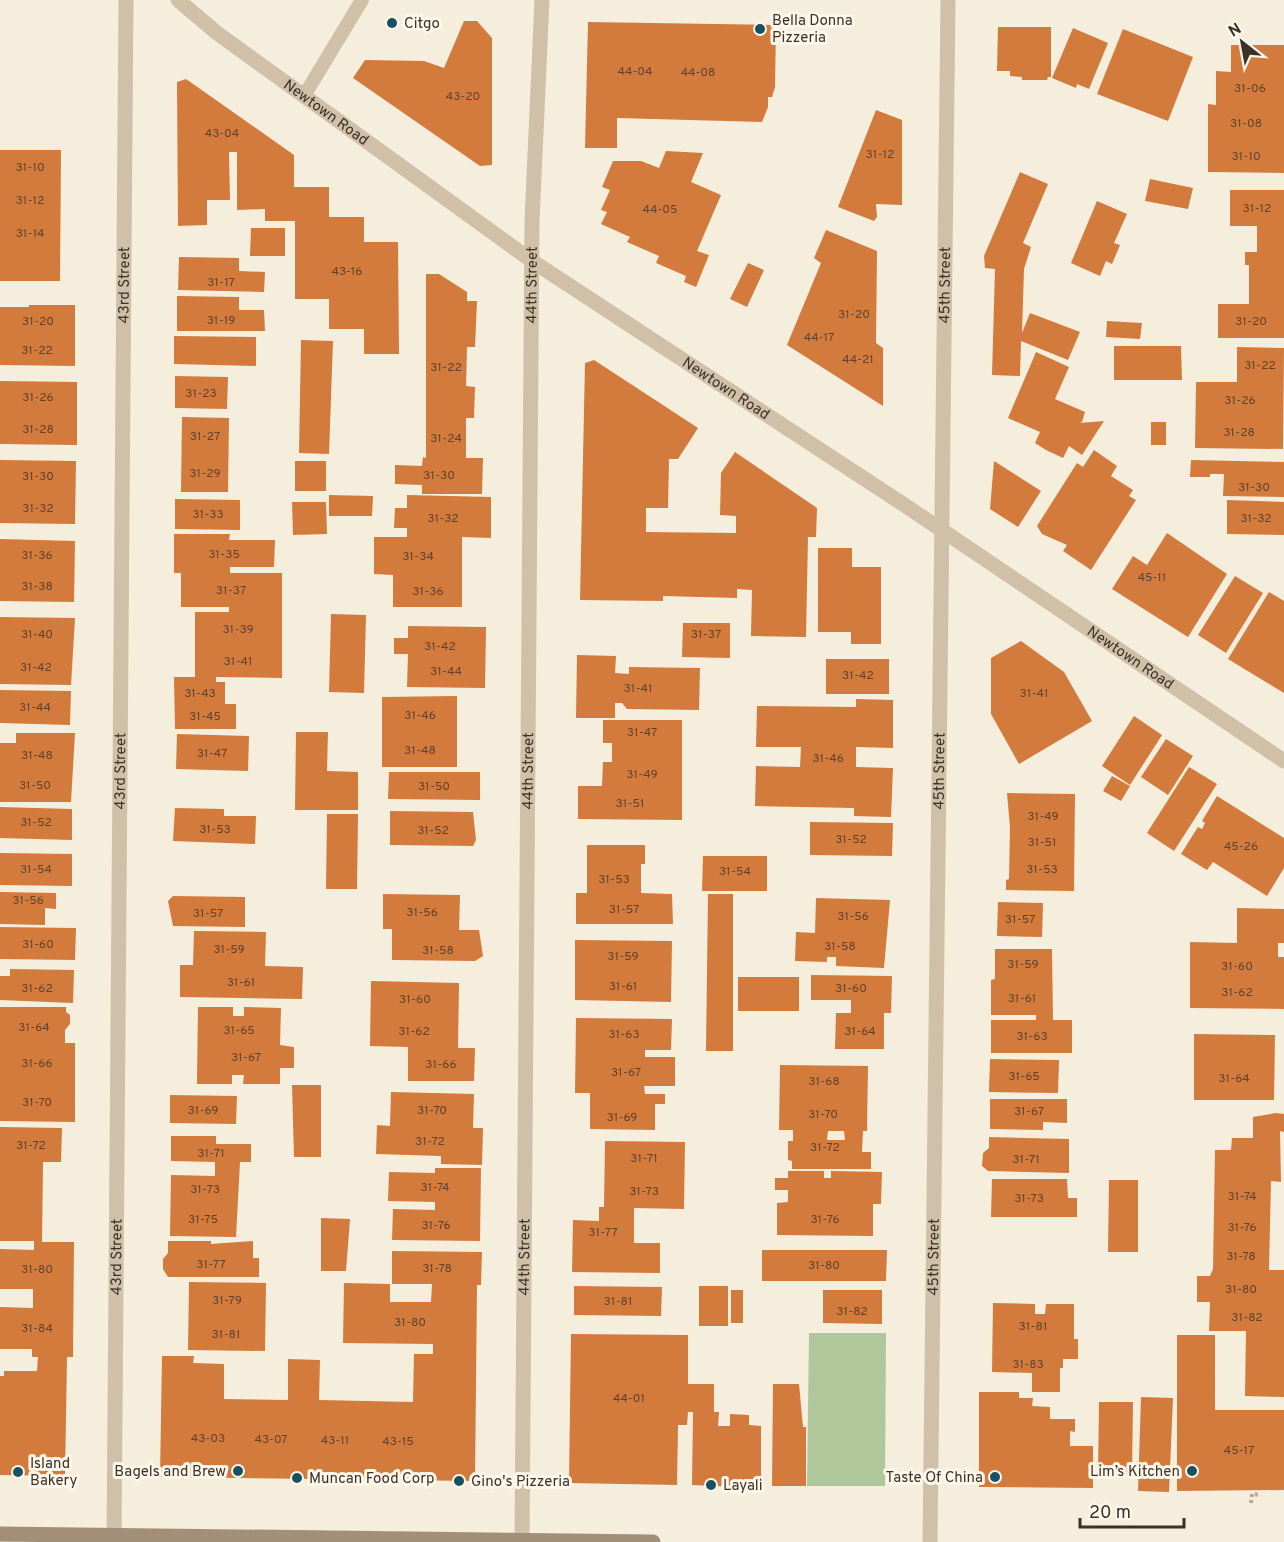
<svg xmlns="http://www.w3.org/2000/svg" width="1284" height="1542" viewBox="0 0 1284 1542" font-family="Overpass,sans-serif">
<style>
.green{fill:#b0c69b}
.building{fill:#d37a3d;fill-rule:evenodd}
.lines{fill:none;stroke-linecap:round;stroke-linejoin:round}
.path{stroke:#bbaa91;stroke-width:4;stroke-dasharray:3 3;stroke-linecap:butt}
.service{stroke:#cfc0a7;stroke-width:14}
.minor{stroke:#cfc0a7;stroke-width:15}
.secondary{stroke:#a38f78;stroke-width:15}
.poi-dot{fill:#185162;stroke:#fcf7ea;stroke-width:2}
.labels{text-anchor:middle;stroke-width:6;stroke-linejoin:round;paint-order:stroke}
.number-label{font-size:12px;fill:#61432d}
.poi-label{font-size:15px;fill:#3b3128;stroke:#fcf7ea;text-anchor:start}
.street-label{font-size:15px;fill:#3b3128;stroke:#fcf7ea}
</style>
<rect width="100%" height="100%" fill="#f5eedd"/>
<!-- green -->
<path class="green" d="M809,1333H886L885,1486H807Z"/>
<!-- building -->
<path class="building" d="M464,21H477L492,38V165L480,166L353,78L365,60L424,61L444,68Z
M588,22L776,25L775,87L772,97H768V107L762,122L617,118V148H585Z
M998,27H1051V77H1048L1047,80H1022V77L1010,76V71H997Z
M1073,28L1108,43L1089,89L1077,84L1076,88L1052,78Z
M1123,29L1193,57L1168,121L1097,94Z
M1231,45H1284V173L1208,172V104L1216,105V71L1231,72Z
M186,79L294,155V187H329V217H364V242H398L399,354H364V329H329V299H295V221H265V209L237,210V152H229L230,200H207V225L178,226L177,82Z
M876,110L902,120V205L876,204L877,217L874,221L838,207Z
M0,150H61L60,281H0Z
M666,151L703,153L691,182L721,195L697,251L709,255L696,287L684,282L686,276L656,263L659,256L627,242L630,237L601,224L607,212L601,210L610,190L602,187L613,161H641L659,168Z
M1020,172L1048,184L1023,243L1031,247L1024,269L1022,333L1030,313L1080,332L1068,360L1021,341L1020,376L992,375L995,269L985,268L984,256Z
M1150,179L1193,188L1188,209L1145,201Z
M1230,190H1284V338H1218V304H1249V265H1245V252H1257V226H1230Z
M1097,201L1127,214L1114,243L1120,245L1112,264L1106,261L1100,276L1071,263Z
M251,228H285V256H250Z
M826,230L877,251L876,343L883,348V406L787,345L821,263L814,258Z
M179,257L239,258V271L265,272L264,292L178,290Z
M748,263L764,270L747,307L730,299Z
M426,274H439L467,292V301H477L475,347H467L466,386L475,387L474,418H466V458H483L482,494H422V485L395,484V465L422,466L423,457L426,458Z
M177,296L239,297V310H264L265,331H177Z
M29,305H75V366L0,365V307H29Z
M1107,321L1142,323L1140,339L1106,337Z
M174,336L256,337V366L174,364Z
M301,340L333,341L329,454L299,453Z
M1114,346H1181L1182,380H1114Z
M1237,347L1284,348L1283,449L1195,448L1196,382H1237Z
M1036,352L1069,367L1055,399L1085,412L1082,422L1079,423L1104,421L1082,455L1069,446L1063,458L1046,450L1035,443L1040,432L1008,418Z
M594,360L698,428L678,459H669L668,508H646V532L736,533V516L720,515L721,473L735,452L817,508L816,537H808L806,637L751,636L752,590L737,589V598L663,596V601L580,600L585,363Z
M175,376L228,377L227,409L175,408Z
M0,381L77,382V445L0,444Z
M182,417L229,418L228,492H181Z
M1151,422H1166V445H1151Z
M1094,450L1117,466L1111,476L1133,490L1129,496L1136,500L1091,570L1063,551L1067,545L1042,534L1037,526L1077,463L1083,467Z
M0,460L76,461L75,524L0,523Z
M1191,460L1284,462V497L1223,496L1224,474H1210V477H1190Z
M295,461H326V491H295Z
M994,461L1041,491L1018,527L990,509Z
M329,495L373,496L372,516H329Z
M407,495L491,497V538L462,537V607H393V575L374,574V537H407V528H394L395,508H407Z
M175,499L240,500V530L175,529Z
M1227,500L1284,502V535L1227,534Z
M292,502H326L327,534L293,535Z
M1167,533L1227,574L1188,637L1112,589L1133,556L1147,565Z
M174,534H230L229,540H275L274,567H230V573H282V678L216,677V682H225V704H236V729H175L174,677H195V612H229V607H181V573H174Z
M0,539L75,541L74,602L0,601Z
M818,548H852V567H881V644H851V632H818Z
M1235,576L1263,593L1226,653L1198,635Z
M1269,592L1284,601V693L1228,659Z
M331,614L366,615L364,693L329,692Z
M0,617L75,618L71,685L0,684Z
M683,623H730V658L682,657Z
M408,626L486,627L485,688L407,687L408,654H394V638H408Z
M1021,641L1064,672L1092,721L1019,764L991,714V658Z
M577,655L616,656L615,673L629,674V667L700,668L699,710L627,709L622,703H615V718H576Z
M826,659H889V694H826Z
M0,690L71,691L70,725L0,723Z
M457,696V767H382V697Z
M856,699L893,700V748L856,747V767L893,768L891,817L854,816V808L755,806L756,766L800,767L801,747H756L757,706L856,707Z
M1134,716L1162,735L1130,785L1102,766Z
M603,720H682V820L578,819V786H602L603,762H612V743H603Z
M296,732H328L327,771L358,772V810H295Z
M16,733H75L71,802H0V743H16Z
M177,734L249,736L248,771L176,769Z
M1166,739L1193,756L1168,795L1141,777Z
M1189,767L1217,784L1174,851L1147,833Z
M389,772H480V800L388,799Z
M1112,776L1130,786L1121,801L1103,791Z
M1007,793L1075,794L1074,891L1006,890V880L1009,879L1010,827Z
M1217,796L1284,838V868L1267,896L1213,862L1207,870L1181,854L1198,827L1202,829L1205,823L1202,821Z
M0,807L72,809V840L0,838Z
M175,808L224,809V816H256L255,844L173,841Z
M390,811L473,812L476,840L473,846L390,845Z
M327,814H358L357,889H326Z
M810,822L893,823L892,856L810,855Z
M587,845H645V864H641V893L672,894L673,924H576V893H587Z
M0,853L72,854V886L0,885Z
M703,856H767V891H702Z
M0,892L56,893V909L45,908V925L0,924Z
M383,894L460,895L459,930H479L483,956L475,961L392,960V929H383Z
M708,894H733V1051H706Z
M173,896L245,897V927L173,926L168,901Z
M816,898L890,900L884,968L836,966V957H827V962L795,961L796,932L815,933Z
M998,902L1043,903L1042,937L997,936Z
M1237,908L1284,909V943H1278V957H1284V1009L1190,1008V942L1237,943Z
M0,927L76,928L75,960L0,959Z
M194,931L266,932L265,966L303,967L302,999L180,997V965H193Z
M575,940L672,941L671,1002L575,1000Z
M995,949H1052L1053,1020H1072V1053H991V1020H1036V1015H991V980L995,979Z
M10,969L74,970L73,1003L0,1000V976H10Z
M811,975L892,976L891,1013H884V1049H835L836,1013H851V1000H811Z
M738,977H799V1011H738Z
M371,981L459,983L458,1048H475L474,1081H408V1047L370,1046Z
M0,1007H66V1012L70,1015V1024L65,1030V1043H75V1122L0,1121Z
M198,1007H233V1016H244V1007L281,1008L280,1045L294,1047V1068H280V1084H243L244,1075H232V1084H197Z
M576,1018L672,1019L671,1050H645V1057H675V1086H644L645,1094H665V1104H655V1130L590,1129V1093H575Z
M1194,1034L1275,1035L1274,1100H1194Z
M990,1059L1059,1060L1058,1093L989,1092Z
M780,1065L868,1066L867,1131H863L862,1152H871V1169H792V1161L788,1160V1141H793V1130H779ZM828,1131H844L845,1140H827Z
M292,1085H321V1157H294Z
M391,1092L474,1094L473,1128H483L482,1165L441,1164V1156L376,1154L377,1125L390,1126Z
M170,1095L237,1096L236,1124L170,1123Z
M990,1099H1067V1123L1043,1122V1130L990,1129Z
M1276,1113L1284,1114V1132L1280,1131L1281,1182L1271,1181L1269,1270H1284V1397L1245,1396L1246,1331H1209L1210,1302H1197V1276H1210L1213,1269L1215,1150H1231L1232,1138H1253V1117Z
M0,1127L62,1128L61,1162H43L42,1242H74L73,1357H67L65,1476L0,1475V1376H4V1371H37L38,1357H32V1349H0V1307L33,1308V1289H0V1249L34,1250V1241H0Z
M171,1136H216V1144H251V1162H240L236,1237L170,1236L171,1175L215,1176V1162L171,1161Z
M989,1137L1069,1139V1173L988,1171L982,1166L983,1153L989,1148Z
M605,1141L685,1142L684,1209L634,1208V1243H660V1273L572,1272L573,1220L599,1221V1207H604Z
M435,1168H481L480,1241L392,1240L393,1209L435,1210V1202L388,1201L389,1172L435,1173Z
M788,1171H824V1178H831V1171L882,1172L881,1204H873V1236L777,1235V1203L788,1202V1190H775V1178H788Z
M992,1179H1067L1068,1198H1077V1217H991Z
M1109,1180H1138V1252H1108Z
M321,1218L350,1219L346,1271H321Z
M168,1241H211V1244L253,1241V1258H259V1277H168L163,1269V1259L168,1253Z
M762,1250H887L886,1281H762Z
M392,1251L482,1252L481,1285H477L475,1481L160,1477L162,1356H194L193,1363L224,1364V1399L288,1400V1359L320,1360L319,1400L413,1402L414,1354H433V1344L343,1343L344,1283L390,1284V1302H431L432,1284H392Z
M189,1282L266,1283L265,1351L188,1350Z
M574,1286L662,1287L661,1316L574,1315Z
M699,1286H728V1326H699Z
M731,1290H743V1323H731Z
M823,1290H882V1324L823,1323Z
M993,1303L1035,1304V1314H1045L1046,1304H1074V1339H1078V1359H1063V1368H1060V1392H1032V1373L992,1372Z
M571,1334L688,1335V1384H714V1412H719L718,1426H730V1414L749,1415V1425L761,1426V1488L692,1485L693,1412H688L687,1425H678L677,1485L569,1483Z
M1177,1335H1215V1410H1284V1490L1177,1491Z
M773,1384H799L803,1427H806V1486H772Z
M979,1392H1019V1398H1033L1032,1406L1050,1407V1419H1075V1432L1070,1431V1446H1093V1488L979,1487Z
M1141,1397L1173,1398L1169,1492L1138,1491Z
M1099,1402H1133L1132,1475H1098Z"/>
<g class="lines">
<!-- path -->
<path class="path" d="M1251,1503L1252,1494L1261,1495"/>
<!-- service -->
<path class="service" d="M304,96L362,0"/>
<!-- minor -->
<g class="minor">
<path id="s1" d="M178,0L217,33L532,261L906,506L1284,761"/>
<path id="s2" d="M114,1542L126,0"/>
<path id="s3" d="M522,1542L532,221L542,0"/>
<path id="s4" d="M930,1542L948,0"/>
</g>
<!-- secondary -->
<path class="secondary" d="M0,1534L653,1542"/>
</g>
<!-- markers -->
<g class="poi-dot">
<circle cx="392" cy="23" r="6"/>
<circle cx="760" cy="29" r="6"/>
<circle cx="238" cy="1471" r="6"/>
<circle cx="1192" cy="1471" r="6"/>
<circle cx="18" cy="1472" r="6"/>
<circle cx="995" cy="1477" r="6"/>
<circle cx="297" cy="1478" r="6"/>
<circle cx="459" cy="1481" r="6"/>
<circle cx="711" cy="1485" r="6"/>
</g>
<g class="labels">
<!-- number labels -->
<g class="number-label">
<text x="635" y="75">44-04</text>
<text x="698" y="76">44-08</text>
<text x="1250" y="92">31-06</text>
<text x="463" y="100">43-20</text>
<text x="1246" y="127">31-08</text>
<text x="222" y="137">43-04</text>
<text x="880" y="158">31-12</text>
<text x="1246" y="160">31-10</text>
<text x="30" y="171">31-10</text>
<text x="30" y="204">31-12</text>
<text x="1257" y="212">31-12</text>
<text x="660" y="213">44-05</text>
<text x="30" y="237">31-14</text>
<text x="347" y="275">43-16</text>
<text x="221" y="286">31-17</text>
<text x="854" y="318">31-20</text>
<text x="221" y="324">31-19</text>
<text x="38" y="325">31-20</text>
<text x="1251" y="325">31-20</text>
<text x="819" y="341">44-17</text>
<text x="37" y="354">31-22</text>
<text x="858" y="363">44-21</text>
<text x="1260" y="369">31-22</text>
<text x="446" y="371">31-22</text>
<text x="201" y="397">31-23</text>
<text x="38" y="401">31-26</text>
<text x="1240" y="404">31-26</text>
<text x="38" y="433">31-28</text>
<text x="1239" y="436">31-28</text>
<text x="205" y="440">31-27</text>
<text x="446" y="442">31-24</text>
<text x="205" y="477">31-29</text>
<text x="439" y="479">31-30</text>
<text x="38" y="480">31-30</text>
<text x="1254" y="491">31-30</text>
<text x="38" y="512">31-32</text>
<text x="208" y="518">31-33</text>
<text x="443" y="522">31-32</text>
<text x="1256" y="522">31-32</text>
<text x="224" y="558">31-35</text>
<text x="37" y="559">31-36</text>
<text x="418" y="560">31-34</text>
<text x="1152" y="581">45-11</text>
<text x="37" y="590">31-38</text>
<text x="231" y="594">31-37</text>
<text x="428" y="595">31-36</text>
<text x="238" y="633">31-39</text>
<text x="37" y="638">31-40</text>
<text x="706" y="638">31-37</text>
<text x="440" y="650">31-42</text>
<text x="238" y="665">31-41</text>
<text x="36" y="671">31-42</text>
<text x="446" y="675">31-44</text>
<text x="858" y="679">31-42</text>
<text x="638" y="692">31-41</text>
<text x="200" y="697">31-43</text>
<text x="1034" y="697">31-41</text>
<text x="35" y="711">31-44</text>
<text x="420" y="719">31-46</text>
<text x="205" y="720">31-45</text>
<text x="642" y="736">31-47</text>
<text x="420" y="754">31-48</text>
<text x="212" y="757">31-47</text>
<text x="37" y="759">31-48</text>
<text x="828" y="762">31-46</text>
<text x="642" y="778">31-49</text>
<text x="35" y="789">31-50</text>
<text x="434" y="790">31-50</text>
<text x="630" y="807">31-51</text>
<text x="1043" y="820">31-49</text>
<text x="36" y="826">31-52</text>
<text x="215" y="833">31-53</text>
<text x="433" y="834">31-52</text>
<text x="851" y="843">31-52</text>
<text x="1042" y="846">31-51</text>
<text x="1241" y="850">45-26</text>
<text x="36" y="873">31-54</text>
<text x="1042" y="873">31-53</text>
<text x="735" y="875">31-54</text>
<text x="614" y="883">31-53</text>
<text x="28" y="904">31-56</text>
<text x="624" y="913">31-57</text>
<text x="422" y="916">31-56</text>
<text x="208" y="917">31-57</text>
<text x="853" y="920">31-56</text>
<text x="1020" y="923">31-57</text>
<text x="38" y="948">31-60</text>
<text x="840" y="950">31-58</text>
<text x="229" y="953">31-59</text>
<text x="438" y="954">31-58</text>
<text x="623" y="960">31-59</text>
<text x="1023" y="968">31-59</text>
<text x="1237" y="970">31-60</text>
<text x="241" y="986">31-61</text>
<text x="623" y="990">31-61</text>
<text x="37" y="992">31-62</text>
<text x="851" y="992">31-60</text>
<text x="1237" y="996">31-62</text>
<text x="1022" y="1002">31-61</text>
<text x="415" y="1003">31-60</text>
<text x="34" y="1031">31-64</text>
<text x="239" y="1034">31-65</text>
<text x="414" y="1035">31-62</text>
<text x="860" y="1035">31-64</text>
<text x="624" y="1038">31-63</text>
<text x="1032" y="1040">31-63</text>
<text x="246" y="1061">31-67</text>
<text x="37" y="1067">31-66</text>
<text x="441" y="1068">31-66</text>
<text x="626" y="1076">31-67</text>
<text x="1024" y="1080">31-65</text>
<text x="1234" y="1082">31-64</text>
<text x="824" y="1085">31-68</text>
<text x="37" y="1106">31-70</text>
<text x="203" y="1114">31-69</text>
<text x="432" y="1114">31-70</text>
<text x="1029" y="1115">31-67</text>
<text x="823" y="1118">31-70</text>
<text x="622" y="1121">31-69</text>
<text x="430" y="1145">31-72</text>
<text x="31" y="1149">31-72</text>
<text x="825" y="1151">31-72</text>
<text x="211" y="1157">31-71</text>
<text x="644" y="1162">31-71</text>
<text x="1026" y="1163">31-71</text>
<text x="435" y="1191">31-74</text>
<text x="205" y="1193">31-73</text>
<text x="644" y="1195">31-73</text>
<text x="1242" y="1200">31-74</text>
<text x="1029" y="1202">31-73</text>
<text x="203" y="1223">31-75</text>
<text x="825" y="1223">31-76</text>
<text x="436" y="1229">31-76</text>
<text x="1242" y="1231">31-76</text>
<text x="603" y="1236">31-77</text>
<text x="1241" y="1260">31-78</text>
<text x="211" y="1268">31-77</text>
<text x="824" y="1269">31-80</text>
<text x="437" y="1272">31-78</text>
<text x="37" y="1273">31-80</text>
<text x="1241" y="1293">31-80</text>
<text x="227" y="1304">31-79</text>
<text x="618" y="1305">31-81</text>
<text x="852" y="1315">31-82</text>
<text x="1247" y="1321">31-82</text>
<text x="410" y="1326">31-80</text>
<text x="1033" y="1330">31-81</text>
<text x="37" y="1332">31-84</text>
<text x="226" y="1338">31-81</text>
<text x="1028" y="1368">31-83</text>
<text x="629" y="1402">44-01</text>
<text x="208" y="1442">43-03</text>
<text x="271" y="1443">43-07</text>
<text x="335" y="1444">43-11</text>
<text x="398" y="1445">43-15</text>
<text x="1239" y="1454">45-17</text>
</g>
<!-- poi labels -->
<g class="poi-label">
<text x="772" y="25">Bella Donna<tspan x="772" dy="17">Pizzeria</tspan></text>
<text x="404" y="28">Citgo</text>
<text x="30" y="1468">Island<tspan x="30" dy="17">Bakery</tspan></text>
<text x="226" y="1476" text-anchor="end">Bagels and Brew</text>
<text x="1180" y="1476" text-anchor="end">Lim’s Kitchen</text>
<text x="983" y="1482" text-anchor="end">Taste Of China</text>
<text x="309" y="1483">Muncan Food Corp</text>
<text x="471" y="1486">Gino's Pizzeria</text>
<text x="723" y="1490">Layali</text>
</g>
<!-- street labels -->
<g class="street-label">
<text dy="5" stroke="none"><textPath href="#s1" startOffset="186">Newtown Road</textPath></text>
<text dy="5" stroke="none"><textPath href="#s2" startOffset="1257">43rd Street</textPath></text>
<text dy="5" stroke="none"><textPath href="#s3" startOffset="1257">44th Street</textPath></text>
<text dy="5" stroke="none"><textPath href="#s4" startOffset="1257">45th Street</textPath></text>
<text dy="5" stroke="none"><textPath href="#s1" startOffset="672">Newtown Road</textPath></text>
<text dy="5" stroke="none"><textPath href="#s1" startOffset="1158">Newtown Road</textPath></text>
<text dy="5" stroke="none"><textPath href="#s2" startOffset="771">43rd Street</textPath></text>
<text dy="5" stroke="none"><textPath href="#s3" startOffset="771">44th Street</textPath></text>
<text dy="5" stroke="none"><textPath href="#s4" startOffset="771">45th Street</textPath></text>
<text dy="5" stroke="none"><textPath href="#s2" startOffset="285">43rd Street</textPath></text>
<text dy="5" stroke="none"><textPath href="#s3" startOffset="285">44th Street</textPath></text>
<text dy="5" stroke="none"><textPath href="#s4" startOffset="285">45th Street</textPath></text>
</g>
</g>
<!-- north arrow -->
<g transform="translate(1242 42) rotate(329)" stroke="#fcf7ea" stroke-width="4.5" paint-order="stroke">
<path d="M0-4.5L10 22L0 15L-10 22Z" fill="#3b3128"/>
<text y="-9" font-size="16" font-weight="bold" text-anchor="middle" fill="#3b3128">N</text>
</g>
<!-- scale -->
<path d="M1080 1518v9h104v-9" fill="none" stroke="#3b3128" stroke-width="3"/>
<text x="1089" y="1518" font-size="18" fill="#3b3128" stroke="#fcf7ea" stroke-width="4.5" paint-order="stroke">20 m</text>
</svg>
